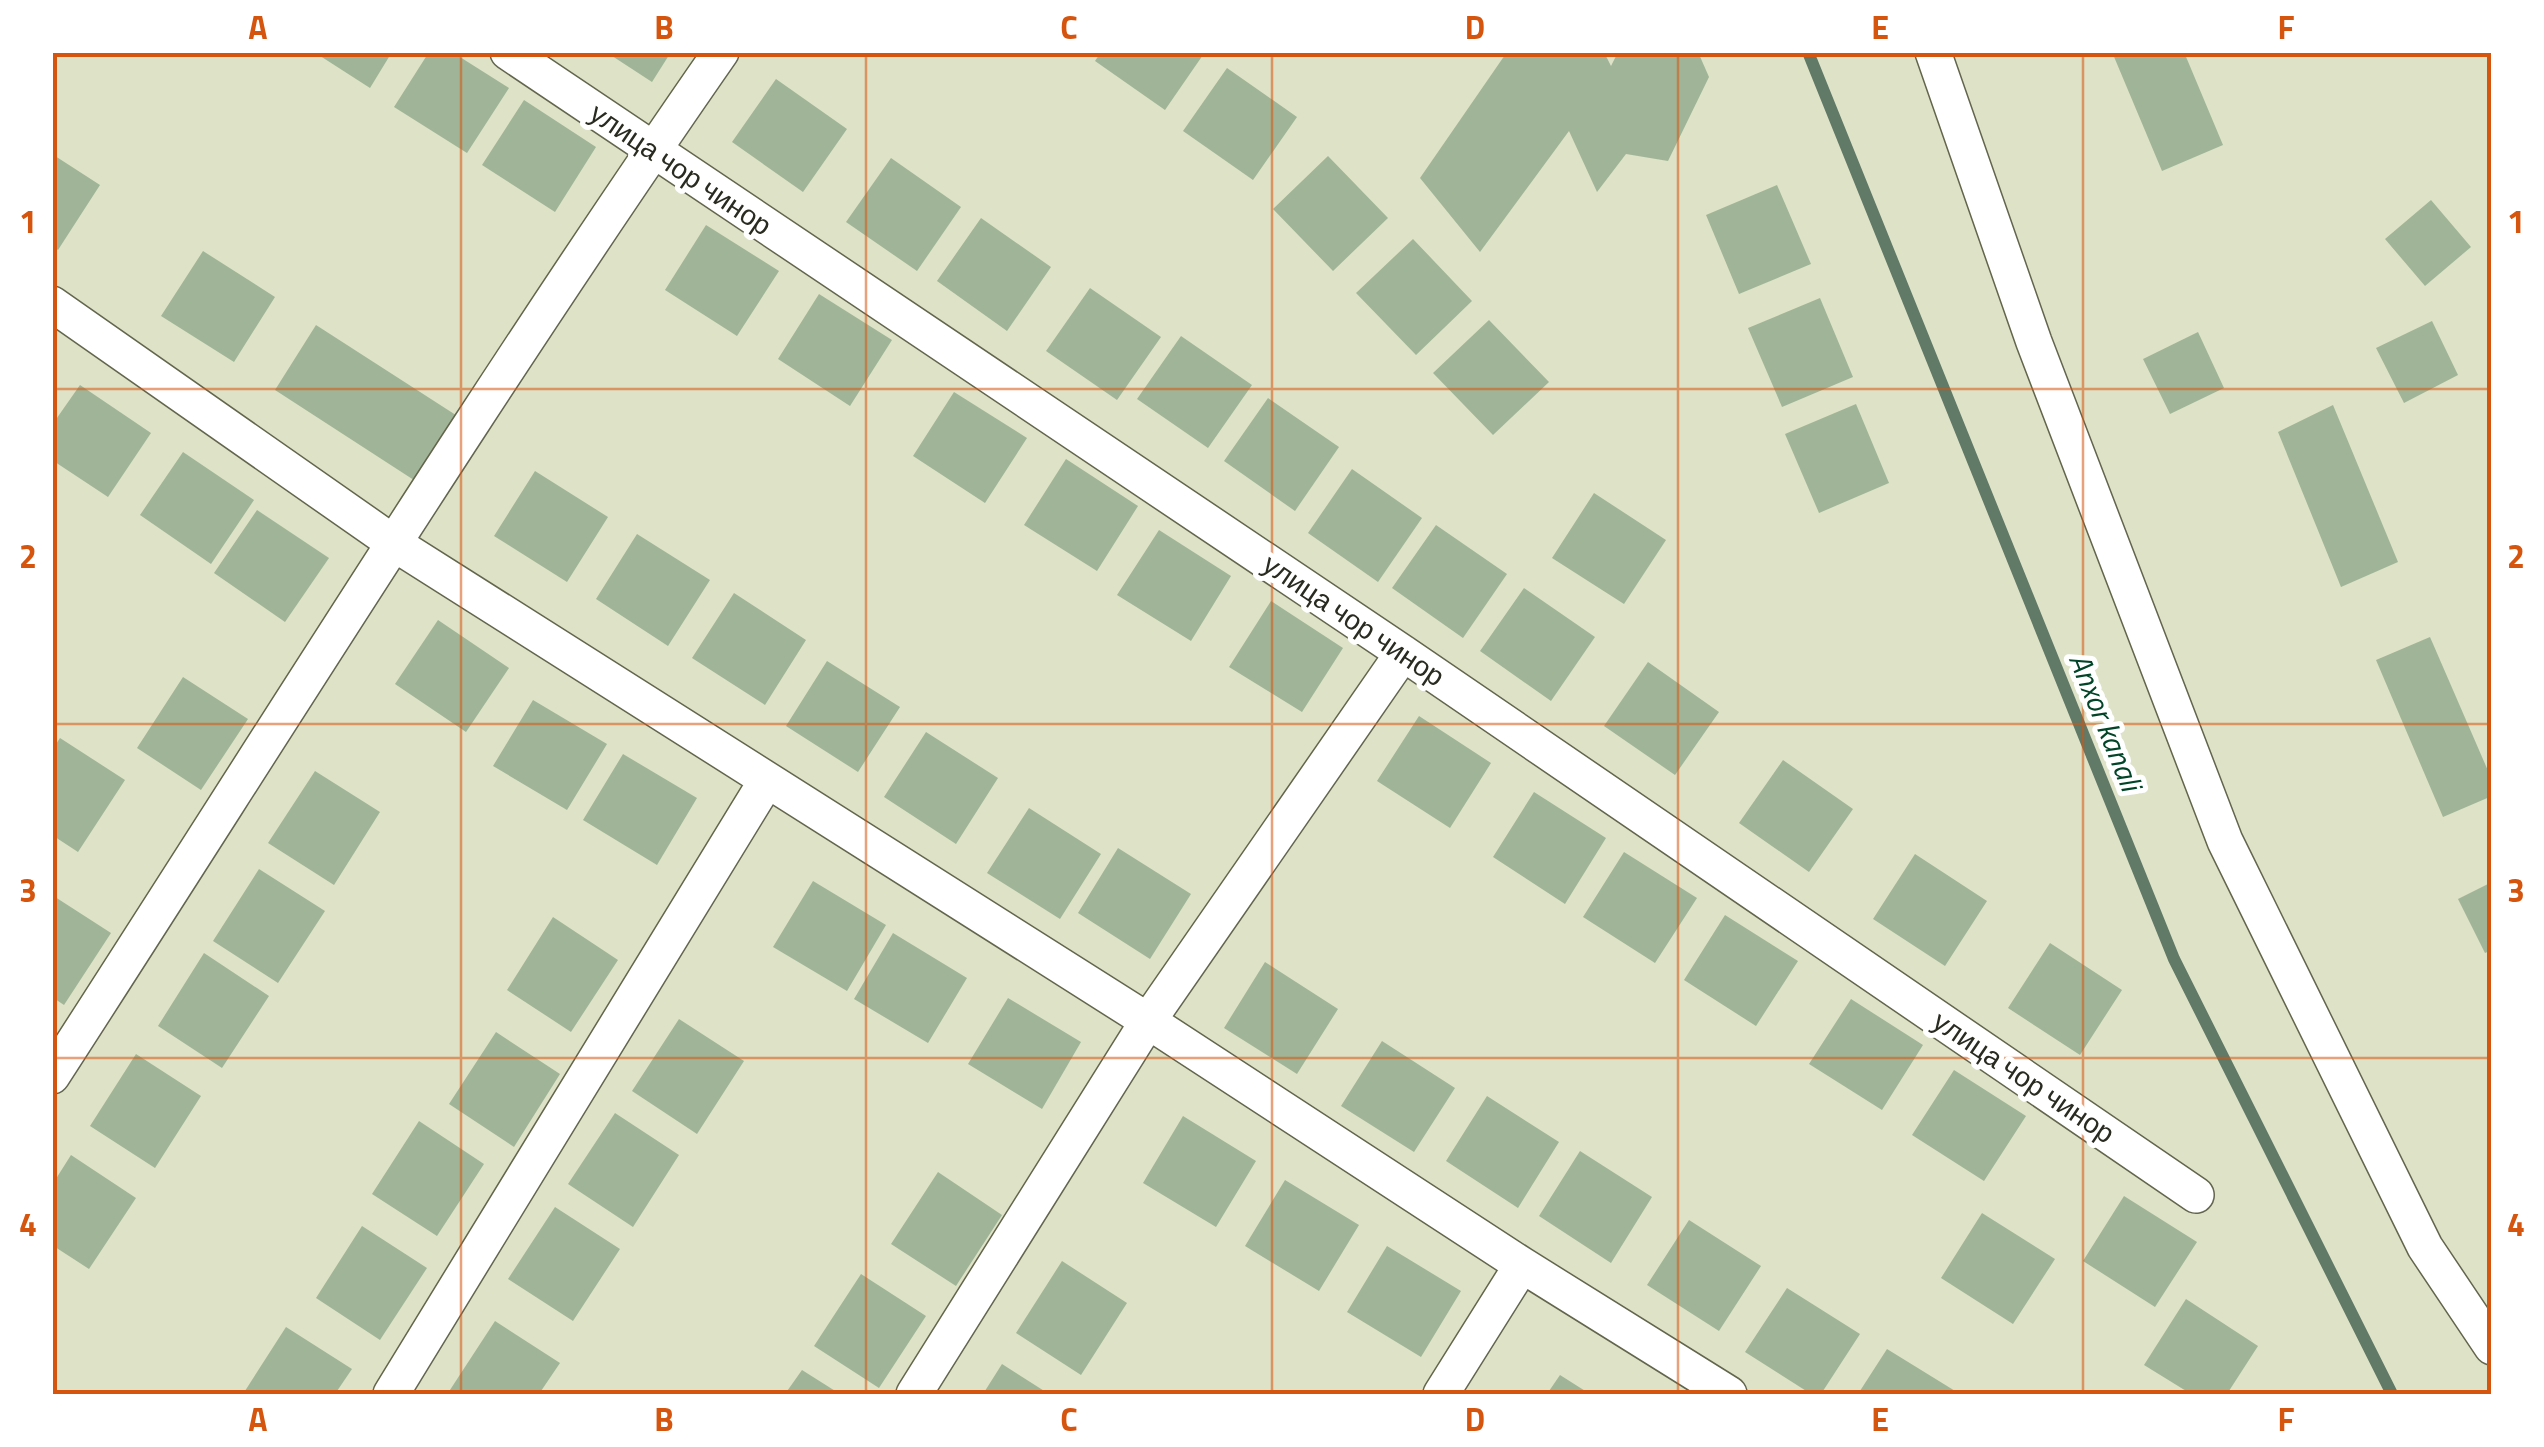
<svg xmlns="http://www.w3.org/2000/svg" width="2544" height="1447" viewBox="0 0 2544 1447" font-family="'Titillium Web',sans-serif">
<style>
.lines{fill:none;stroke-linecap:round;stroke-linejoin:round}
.stream{stroke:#617967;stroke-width:12}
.building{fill:#a0b597}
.street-casing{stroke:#63654d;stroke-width:38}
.street{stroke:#fff;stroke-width:35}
.grid{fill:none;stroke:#d5540e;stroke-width:2.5;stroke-opacity:0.55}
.labels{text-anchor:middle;stroke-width:10;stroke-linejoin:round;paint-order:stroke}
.street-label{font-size:28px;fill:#2a2b20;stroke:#fff}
.water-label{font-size:30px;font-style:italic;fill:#014428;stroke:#fff}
.neatline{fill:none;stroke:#d5540e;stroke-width:4}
.grid-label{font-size:32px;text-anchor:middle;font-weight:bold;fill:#d5540e}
</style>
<rect width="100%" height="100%" fill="#dee2c6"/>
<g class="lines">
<!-- stream -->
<path class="stream" d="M1808,52L2174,959L2392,1394"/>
</g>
<!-- building -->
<path class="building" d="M314,52H392L370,88Z
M429,52H452L509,88L467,153L394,107Z
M606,52H671L652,82Z
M1101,52H1205L1165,110L1095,61Z
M1507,52H1604L1611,66L1618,52H1698L1709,77L1668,161L1626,154L1597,192L1569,131L1480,252L1420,178Z
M2112,52H2184L2223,145L2162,171Z
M1227,68L1297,117L1253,180L1183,131Z
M776,79L847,129L803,192L732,142Z
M524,100L596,147L555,212L482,165Z
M52,154L100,185L58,250L52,246Z
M1328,156L1388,218L1333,271L1273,209Z
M891,158L961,207L917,271L846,222Z
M1777,185L1811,264L1739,294L1706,215Z
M2431,200L2471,247L2425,286L2385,239Z
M981,218L1051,267L1007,331L937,281Z
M706,225L779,271L737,336L665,290Z
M1413,239L1472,301L1416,355L1356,293Z
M203,251L275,297L234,362L161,316Z
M1090,288L1161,337L1117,400L1046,351Z
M819,294L892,340L850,406L778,359Z
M1820,298L1853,377L1782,407L1748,328Z
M1489,320L1549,382L1493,435L1433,373Z
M2432,321L2458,375L2404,403L2376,348Z
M316,325L462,419L420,484L275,390Z
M2198,332L2224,388L2170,414L2143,359Z
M1181,336L1252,385L1208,448L1137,399Z
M80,385L151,433L108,497L52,460V425Z
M954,392L1027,438L985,503L913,456Z
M1268,398L1339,447L1295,511L1224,461Z
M1856,404L1889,483L1819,513L1785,434Z
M2333,405L2398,562L2341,587L2278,432Z
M183,452L254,500L211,564L140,515Z
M1066,459L1138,506L1097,571L1024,525Z
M1352,469L1422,518L1378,582L1308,533Z
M535,471L608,517L567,582L494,536Z
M1594,493L1666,540L1624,604L1552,558Z
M257,510L329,558L285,622L214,573Z
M1436,525L1507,574L1463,638L1392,588Z
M1159,530L1231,576L1191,641L1117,595Z
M637,534L710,580L668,646L596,599Z
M1524,588L1595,637L1551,701L1480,651Z
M734,593L806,640L765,705L692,658Z
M1271,601L1343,648L1302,712L1229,667Z
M438,620L509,668L466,732L395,684Z
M2430,637L2492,780V796L2443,817L2376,660Z
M827,661L900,707L858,772L786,726Z
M1648,662L1719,712L1675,775L1604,726Z
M183,677L248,719L201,790L137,748Z
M533,700L607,744L567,810L493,766Z
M1419,716L1491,763L1450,828L1377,781Z
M926,732L998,778L956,844L884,797Z
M60,738L125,780L78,852L52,835V750Z
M623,754L697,798L657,865L583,820Z
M1783,760L1853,809L1809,872L1739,823Z
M315,771L380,812L334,885L268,843Z
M1534,792L1606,838L1565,904L1493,857Z
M1029,808L1101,854L1060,919L987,873Z
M1118,848L1191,894L1150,959L1078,913Z
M1624,852L1697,898L1655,963L1583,917Z
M1915,854L1987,901L1945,966L1873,919Z
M259,869L325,911L278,983L213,941Z
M813,881L886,925L847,991L773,947Z
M2492,882V950L2485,953L2458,899Z
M52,895L111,933L64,1005L52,997Z
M1725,915L1798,961L1756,1026L1684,980Z
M553,917L618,960L571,1032L507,990Z
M893,933L967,978L928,1043L854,999Z
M2050,943L2122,990L2080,1055L2008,1008Z
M204,953L269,996L222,1068L158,1026Z
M1265,962L1338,1009L1297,1074L1224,1028Z
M1008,998L1081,1042L1042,1109L968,1064Z
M1851,999L1923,1045L1882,1110L1809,1064Z
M679,1019L744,1061L697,1134L632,1091Z
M496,1032L560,1074L514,1147L449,1104Z
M1382,1041L1455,1088L1414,1152L1341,1106Z
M136,1054L201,1096L155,1168L90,1126Z
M1954,1070L2026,1116L1984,1181L1912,1135Z
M1487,1096L1559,1142L1518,1208L1446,1161Z
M615,1113L679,1155L633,1227L568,1184Z
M1183,1116L1256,1161L1216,1227L1143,1183Z
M419,1121L484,1164L437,1236L372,1194Z
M1580,1151L1652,1197L1611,1263L1539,1216Z
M71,1155L136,1198L89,1269L52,1245V1185Z
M938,1172L1002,1215L956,1286L891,1244Z
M1285,1180L1359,1225L1319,1291L1245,1246Z
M2124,1196L2197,1242L2155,1307L2083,1261Z
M555,1207L620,1249L573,1321L508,1279Z
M1982,1213L2055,1259L2013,1324L1941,1278Z
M1689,1220L1761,1266L1719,1331L1647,1285Z
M362,1226L427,1268L380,1340L316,1298Z
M1387,1246L1461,1291L1421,1357L1347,1312Z
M1062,1261L1127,1303L1081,1375L1016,1333Z
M861,1274L926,1316L879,1388L814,1346Z
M1787,1288L1860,1334L1821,1394H1811L1745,1352Z
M2186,1299L2258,1346L2227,1394H2191L2144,1365Z
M495,1321L560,1363L539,1394L448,1393Z
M286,1327L352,1369L335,1394H243Z
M1887,1349L1960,1394H1858Z
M1002,1364L1049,1394H983Z
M802,1370L840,1394H785Z
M1560,1375L1590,1394H1547Z"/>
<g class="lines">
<!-- street casing -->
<g class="street-casing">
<path id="street" d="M508,52L1403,653L2196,1195
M1933,52L2034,342L2225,841L2425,1247L2492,1347
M52,304L395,544L1148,1021L1522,1265L1729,1394
M52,1076C273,734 488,387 721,52
M391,1394L767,780
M914,1394L1148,1021L1403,653
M1441,1394L1522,1265"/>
</g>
<!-- street -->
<use href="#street" class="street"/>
</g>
<!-- grid -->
<path class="grid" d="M461,52V1394M866,52V1394M1272,52V1394M1678,52V1394M2083,52V1394M52,389H2492M52,724H2492M52,1058H2492"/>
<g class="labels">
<!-- street labels -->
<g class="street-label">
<text transform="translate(681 169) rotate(34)" y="10">улица чор чинор</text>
<text transform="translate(1354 620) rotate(34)" y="10">улица чор чинор</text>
<text transform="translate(2024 1077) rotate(34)" y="10">улица чор чинор</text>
</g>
<!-- water labels -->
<g class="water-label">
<text transform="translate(2105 722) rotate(68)" y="10">Anxor kanali</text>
</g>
</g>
<!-- border -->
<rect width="2544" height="1447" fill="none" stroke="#ffffff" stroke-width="110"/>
<rect x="55" y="55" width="2434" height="1337" class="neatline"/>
<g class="grid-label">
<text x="258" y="39">A</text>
<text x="664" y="39">B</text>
<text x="1069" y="39">C</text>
<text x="1475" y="39">D</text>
<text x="1880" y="39">E</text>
<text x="2286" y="39">F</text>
<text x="28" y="233">1</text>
<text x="2516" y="233">1</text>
<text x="28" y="568">2</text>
<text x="2516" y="568">2</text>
<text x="28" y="902">3</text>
<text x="2516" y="902">3</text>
<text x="28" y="1236">4</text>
<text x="2516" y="1236">4</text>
<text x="258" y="1431">A</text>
<text x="664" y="1431">B</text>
<text x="1069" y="1431">C</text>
<text x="1475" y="1431">D</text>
<text x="1880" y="1431">E</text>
<text x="2286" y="1431">F</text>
</g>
</svg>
